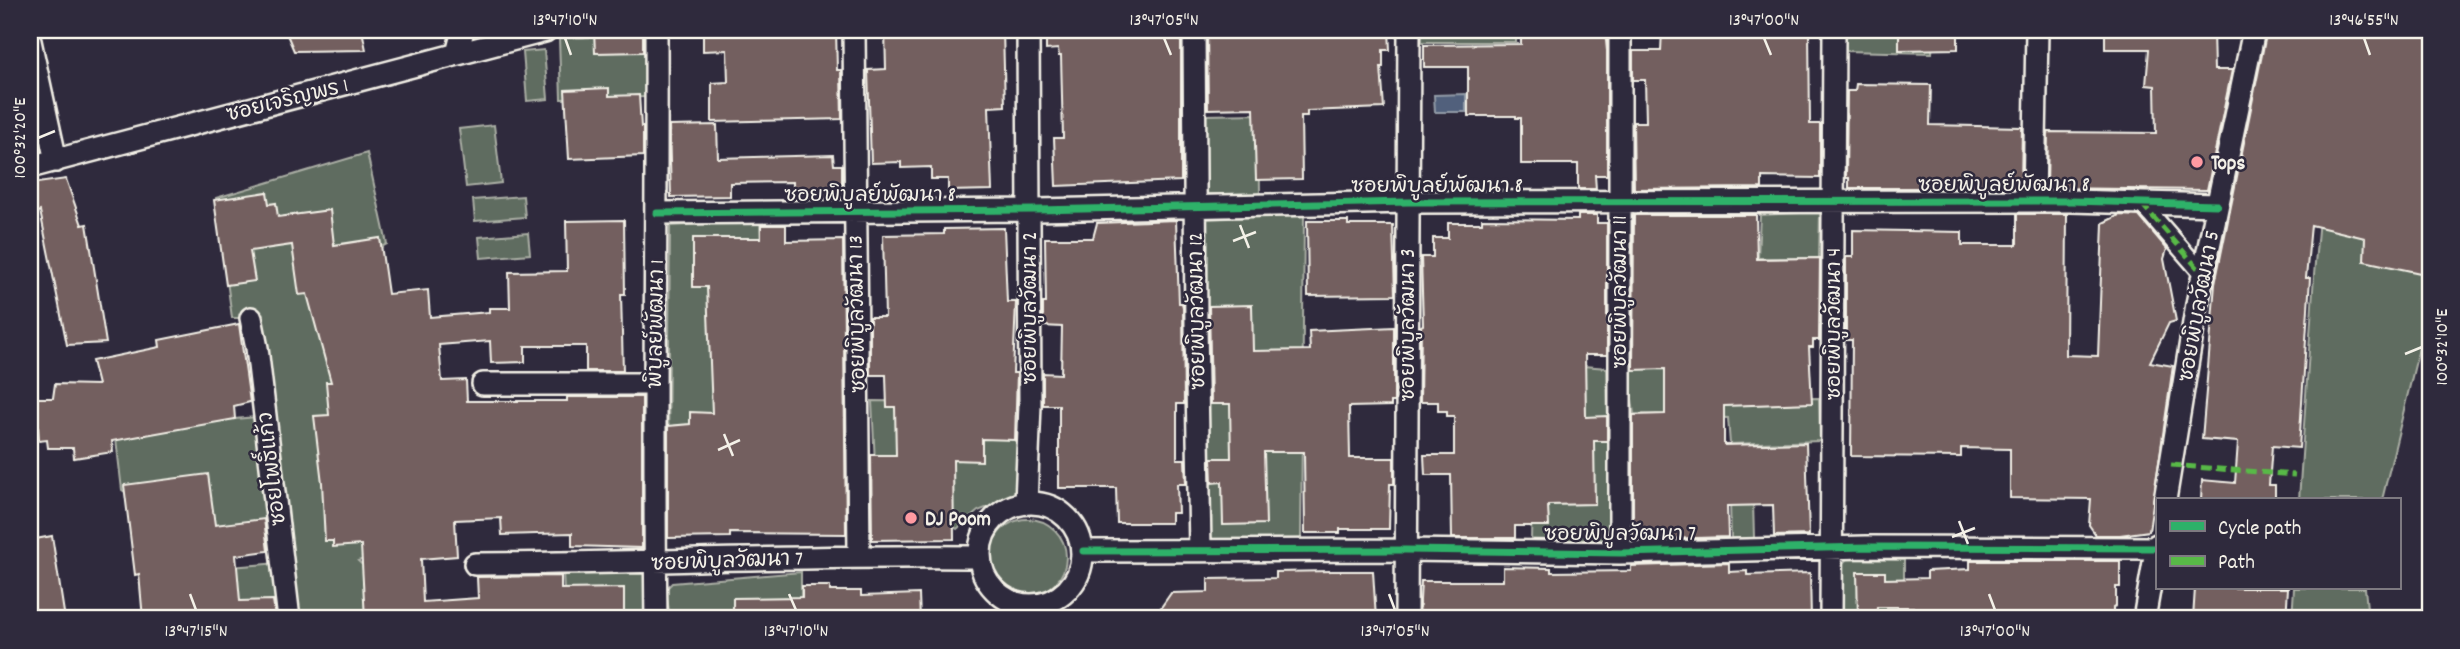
<svg xmlns="http://www.w3.org/2000/svg" width="2460" height="649" viewBox="0 0 2460 649" font-family="Dekko,'Playpen Sans Thai',sans-serif">
<style>
.green{fill:#5f6c61;stroke:#aaaea4;stroke-width:2}
.water{fill:#51617b;stroke:#929ba7;stroke-width:2}
.building{fill:#735f5f;stroke:#f4f1e8;stroke-width:2}
.lines{fill:none;stroke-linecap:round;stroke-linejoin:round}
.pedestrian-casing{stroke:#f4f1e8;stroke-width:21}
.minor-casing{stroke:#f4f1e8;stroke-width:26}
.pedestrian{stroke:#2f2a3d;stroke-width:16}
.minor{stroke:#2f2a3d;stroke-width:21}
.quiet{stroke:#58b947;stroke-width:5;stroke-dasharray:10 5;stroke-linecap:butt}
.cycleway-casing{stroke:#2f2a3d;stroke-width:11}
.cycleway{stroke:#2db169;stroke-width:7}
.ticks{fill:none;stroke:#f4f1e8;stroke-width:2.5}
.poi-dot{fill:#ff9aa2;stroke:#2f2a3d;stroke-width:2.5}
.labels{text-anchor:middle;stroke-width:5;stroke-linejoin:round;paint-order:stroke}
.street-label{font-size:21px;fill:#f4f1e8;stroke:#2f2a3d}
.poi-label{font-size:21px;font-weight:bold;fill:#f4f1e8;stroke:#2f2a3d;text-anchor:start}
.neatline{fill:none;stroke:#f4f1e8;stroke-width:2.5}
.ticks-label{font-size:18px;text-anchor:middle;fill:#f4f1e8}
</style>
<rect width="100%" height="100%" fill="#2f2a3d"/>
<filter id="ink" filterUnits="userSpaceOnUse"><feTurbulence type="fractalNoise" baseFrequency=".0143" numOctaves="2"/><feDisplacementMap in="SourceGraphic" scale="14" xChannelSelector="R" yChannelSelector="G"/><feConvolveMatrix kernelMatrix="1 2 1 2 8 2 1 2 1" color-interpolation-filters="sRGB"/></filter>
<g filter="url(#ink)">
<!-- green -->
<path class="green" d="M1422,30H1516V42H1422Z
M1844,30H1934L1932,53L1844,51Z
M644,36L646,97L561,99L559,38Z
M544,50L548,99L527,101L523,52Z
M2330,94L2430,124V303L2382,500H2299L2314,275Z
M1259,114L1260,194H1206L1205,115Z
M494,125L501,183L466,187L459,129Z
M367,153L387,244L356,261L385,552L358,561L416,615V619H300L299,610L234,607L231,567L290,562L287,537L262,527L210,549L122,490L115,430L256,417L242,318H232L216,198Z
M523,196L525,217L475,221L473,200Z
M1820,212L1819,258H1758L1760,215Z
M1304,215L1301,539L1209,540L1203,219Z
M760,221L761,253L712,426L668,461L670,226Z
M528,233L530,254L481,258L479,237Z
M1635,298L1762,399L1819,398L1820,441L1730,444L1728,418L1634,414L1628,369Z
M1583,366L1607,368L1610,539L1531,541L1532,493Z
M872,401L1021,403L1015,492L1003,501L978,511L957,529L875,463Z
M1730,501H1753L1754,538H1731Z
M990 557a38 38 0 1 1 76 0a38 38 0 1 1-76 0Z
M1847,559L1904,560V619H1872L1842,615L1843,563Z
M644,568L646,619H608V613L565,614L563,571Z
M801,572V619H670L666,589L672,583Z
M2294,588H2365L2368,619H2292Z"/>
<!-- water -->
<path class="water" d="M1466,94V112H1435L1434,95Z"/>
<!-- building -->
<path class="building" d="M285,30H362L366,50L294,51Z
M594,30H643V52L595,53Z
M703,30H756V32L836,30L837,70H841L842,119L712,122V83L728,82L727,50L703,51Z
M885,30H1003L1005,106L989,107L992,190L948,191V179H931V167L901,168V162L871,163L868,70L886,69Z
M1046,30H1181V181L1056,186L1054,138H1063L1061,56H1059L1058,49L1046,50Z
M1207,30H1389L1390,50H1383V67H1381L1384,108L1307,111V116H1301L1302,179L1256,180L1254,108L1208,109Z
M1521,30H1605L1607,51V175H1595L1596,189H1578V164H1521V118H1516V116H1468V67H1424V45L1521,44Z
M1662,30H1809L1810,124H1820V178L1762,177V188L1634,189L1633,122H1646L1645,80H1633V51H1661Z
M1899,30H1958V49L1899,50Z
M2105,30H2213L2214,70H2232L2207,190L2047,188L2048,132L2156,133L2155,86L2146,85L2149,49H2105Z
M2267,30H2430V246L2425,274L2364,261L2365,238L2311,225L2306,278H2310L2299,448L2272,446L2269,485H2275V500H2201L2202,480L2235,483L2238,442L2202,439L2215,284Z
M1856,84L1931,85L1930,125L2022,127L2021,188H1849V178H1846L1847,91H1855Z
M609,88V96L639,95L641,127H643V156L569,159L565,90Z
M717,125L718,158L833,155L834,165H842V198L793,199V182L730,183V196L671,197L669,126Z
M66,179L82,225L87,224L106,343L67,345L40,211L30,214V184Z
M267,192L269,204L276,203L278,217L330,210L334,245L380,238L388,294L428,290L430,317L489,312V308H510L509,272L567,271L566,221L624,220L625,294H621L623,371H586V346H525V362L491,363L490,341L439,345L442,381L466,380L467,401H567V397H642V548L572,546V533L502,535L501,518L455,520L457,556L421,559L423,602L478,598L477,577L561,576V589L624,588V619H365L361,545L333,547V541H325L322,483L314,416L329,415L326,382H331L307,294L299,295L292,245L250,251L255,281L226,285L214,200Z
M2017,214H2067L2066,355L2098,356L2103,223L2119,215L2139,216L2167,249L2164,259L2176,321L2169,323L2150,362L2173,366L2149,531L2120,535H2096L2089,525L2091,499L2010,498V449L1961,448V457L1851,456L1852,340H1846V257H1853V230L1962,232V245H2017Z
M1578,215H1597V223H1607V355H1585L1586,417L1607,416V441H1594L1595,504L1548,505L1549,526H1515V538H1452L1451,475H1425L1424,455H1454V416H1447V411H1438V402H1420L1421,326L1423,325L1421,257H1433V238H1448V223H1482V219L1578,220Z
M1634,215H1756L1757,259L1820,258L1819,340H1813V347H1809L1812,403L1724,406V445L1806,443L1809,535L1774,536L1773,505L1727,506L1728,537L1633,540V415L1665,414V369L1633,370Z
M1176,220L1179,303H1182L1183,307L1184,404H1177V459H1185L1186,484H1177L1178,513H1171V523H1117L1116,488H1059V405H1043V373L1061,374L1062,327L1043,326V303H1046L1045,238H1093L1097,223Z
M1307,221H1348V225H1393L1395,295L1308,296Z
M761,225H786V241L843,240L846,534L730,533V537L668,538V426L690,424V412L712,413L707,287H693V238H761Z
M1004,228L1007,302H1016L1013,373H1017L1015,440L982,439V461L953,460L954,539L872,540L871,455H896L895,407H887L886,375H870V317H885L883,235L944,234V229Z
M1252,305L1253,351L1310,350L1309,331L1394,327V402H1391V406L1349,407L1350,458H1394V484H1390L1389,529H1340V533H1305L1304,452H1264L1266,524L1223,525L1222,482L1212,483L1211,458H1231L1230,404H1211L1209,306Z
M239,324L250,402L234,406L235,419L112,441L113,452L74,458L73,448H48L47,440L39,441L36,398H53L55,384L98,385L92,361L160,347L159,340Z
M208,474L215,525L264,519L268,551L236,555L240,601L273,600L276,619H143L139,574L135,575L124,485Z
M52,536L65,619H30V540Z
M1970,561H2120V587H2116V606L2113,607V619H1913V607H1877L1876,619H1858L1857,572H1885V579L1927,578V571L1970,569Z
M1729,563V572L1747,571V575L1810,573L1811,619H1419L1421,581H1503V567L1551,568V572L1631,571V566Z
M1332,571H1373L1376,619H1153L1171,593L1208,592V579L1276,578V572Z
M802,586H830V591H861V596L919,594L920,619H733V598L802,597Z
M2195,588H2288L2286,619H2193Z"/>
<g class="lines">
<!-- pedestrian casing -->
<g class="pedestrian-casing">
<path id="pedestrian" d="M2142,204L2203,274"/>
</g>
<!-- minor casing -->
<g class="minor-casing">
<path id="minor" d="M656,30C657,226 653,423 656,619
M854,30L859,555
M1194,30L1196,326L1200,550
M1620,30V553
M30,41L56,161
M457,54L463,30
M30,167L545,31
M2034,201L2037,30
M657,213L1037,210L1408,202L2071,201L2217,205
M251,318L257,348L289,619
M483,384H654
M2165,500L2197,304L2254,30
M980 554a51 51 0 1 1 102 0a51 51 0 1 1-102 0Z
M1026,503L1030,405L1028,30
M1083,551L1406,550L1620,553L1866,547L2157,548
M475,564C643,563 811,555 980,557
M1406,619L1409,30
M1831,619L1834,30
M2144,619L2157,545"/>
</g>
<!-- pedestrian -->
<use href="#pedestrian" class="pedestrian"/>
<!-- minor -->
<use href="#minor" class="minor"/>
<!-- quiet -->
<path class="quiet" d="M2142,204L2203,274
M2171,465L2295,475"/>
<!-- cycleway casing -->
<g class="cycleway-casing">
<path id="cycleway" d="M657,213L1037,210L1408,202L2071,201L2217,205
M1083,551L1406,550L1620,553L1866,547L2157,548"/>
</g>
<!-- cycleway -->
<use href="#cycleway" class="cycleway"/>
</g>
</g>
<!-- ticks -->
<path class="ticks" d="M565,38L571,55M1164,38L1171,55M1764,38L1771,55M2364,38L2370,55M38,138L55,131M1240,225L1249,248M1233,241L1256,232M2405,354L2422,347M724,434L733,456M718,450L740,440M1959,521L1968,544M1952,537L1975,528M190,594L196,610M789,594L796,610M1389,594L1395,610M1989,594L1995,610"/>
<!-- markers -->
<g class="poi-dot">
<circle cx="2197" cy="162" r="7"/>
<circle cx="911" cy="518" r="7"/>
</g>
<g class="labels">
<!-- street labels -->
<g class="street-label">
<text transform="translate(287 99) rotate(-14)" y="7">ซอยเจริญพร 1</text>
<text x="2004" y="191">ซอยพิบูลย์พัฒนา 8</text>
<text x="1437" y="192">ซอยพิบูลย์พัฒนา 8</text>
<text x="870" y="201">ซอยพิบูลย์พัฒนา 8</text>
<text transform="translate(1619 292) rotate(-90)" y="7">ซอยพิบูลวัฒนา 11</text>
<text transform="translate(2198 306) rotate(-80)" y="7">ซอยพิบูลวัฒนา 5</text>
<text transform="translate(1029 308) rotate(-90)" y="7">ซอยพิบูลวัฒนา 2</text>
<text transform="translate(1196 311) rotate(-91)" y="7">ซอยพิบูลวัฒนา 12</text>
<text transform="translate(856 314) rotate(-91)" y="7">ซอยพิบูลวัฒนา 13</text>
<text transform="translate(655 324) rotate(-89)" y="7">พิบูลย์พัฒนา 1</text>
<text transform="translate(1833 324) rotate(-90)" y="7">ซอยพิบูลวัฒนา 4</text>
<text transform="translate(1407 325) rotate(-90)" y="7">ซอยพิบูลวัฒนา 3</text>
<text transform="translate(271 469) rotate(-97)" y="7">ซอยโพธิ์แก้ว</text>
<text x="1620" y="540">ซอยพิบูลวัฒนา 7</text>
<text transform="translate(727 560) rotate(-2)" y="7">ซอยพิบูลวัฒนา 7</text>
</g>
<!-- poi labels -->
<g class="poi-label">
<text x="2211" y="169">Tops</text>
<text x="925" y="525">DJ Poom</text>
</g>
</g>
<!-- margin -->
<rect width="2460" height="649" fill="none" stroke="#2f2a3d" stroke-width="77"/>
<!-- legend -->
<rect x="2156" y="498" width="245" height="91" fill="#2f2a3d" stroke="#7e7a81" stroke-width="2"/>
<rect x="2170" y="521" width="35" height="10" fill="#2db169" stroke="#7e7a81" stroke-width="2"/>
<text x="2218" y="534" font-size="21" fill="#f4f1e8">Cycle path</text>
<rect x="2170" y="556" width="35" height="10" fill="#58b947" stroke="#7e7a81" stroke-width="2"/>
<text x="2218" y="568" font-size="21" fill="#f4f1e8">Path</text>
<rect x="38" y="38" width="2384" height="572" class="neatline"/>
<g class="ticks-label">
<text x="565" y="25">13°47'10"N</text>
<text x="1164" y="25">13°47'05"N</text>
<text x="1764" y="25">13°47'00"N</text>
<text x="2364" y="25">13°46'55"N</text>
<text transform="translate(19 138) rotate(-90)" y="6">100°32'20"E</text>
<text transform="translate(2441 347) rotate(-90)" y="6">100°32'10"E</text>
<text x="196" y="636">13°47'15"N</text>
<text x="796" y="636">13°47'10"N</text>
<text x="1395" y="636">13°47'05"N</text>
<text x="1995" y="636">13°47'00"N</text>
</g>
</svg>
